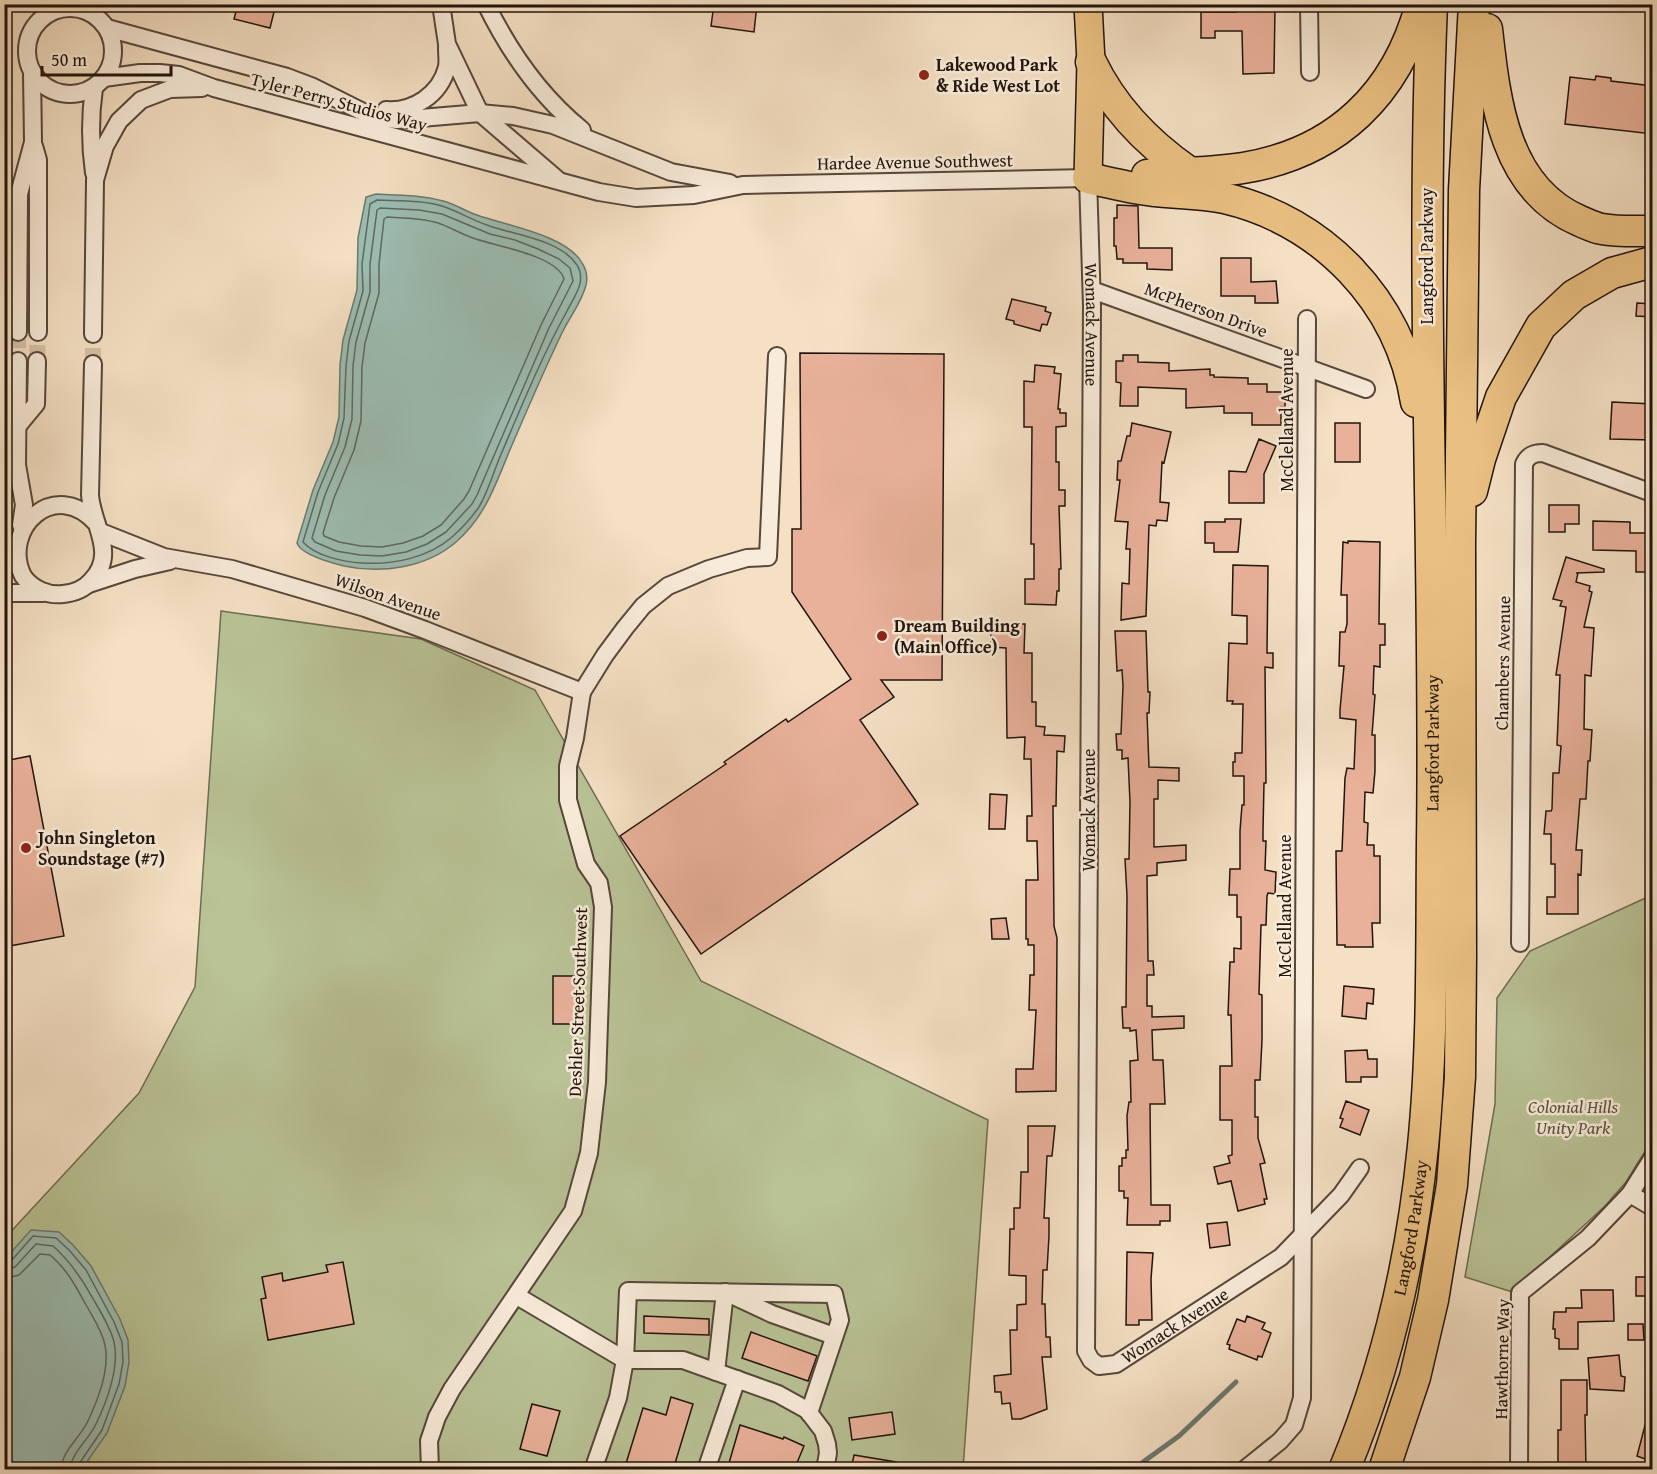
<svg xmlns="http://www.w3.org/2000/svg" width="1657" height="1474" viewBox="0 0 1657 1474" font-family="'Gentium Book Plus',serif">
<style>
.green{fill:#b9c396;stroke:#6d6c52;stroke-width:1.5}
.water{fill:#9cbdb2;stroke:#6b7970;stroke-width:1.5}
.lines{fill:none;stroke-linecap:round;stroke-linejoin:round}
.shore{stroke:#5e6860;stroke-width:1.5}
.stream{stroke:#6b7970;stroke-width:5}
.building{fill:#e9b19a;stroke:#21140d;stroke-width:1.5}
.minor-tunnel{stroke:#d5c1a9;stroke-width:16;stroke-dasharray:16 8;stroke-linecap:butt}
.minor-casing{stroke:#56473b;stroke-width:20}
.primary-casing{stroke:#21140d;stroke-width:30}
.motorway-casing{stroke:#21140d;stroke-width:33}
.minor{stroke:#f8ebd9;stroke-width:16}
.primary{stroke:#eac082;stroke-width:27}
.motorway{stroke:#eac082;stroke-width:30}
.poi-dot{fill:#8f2418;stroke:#f8ebd9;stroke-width:2}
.labels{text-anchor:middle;stroke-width:5;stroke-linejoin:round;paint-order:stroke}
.poi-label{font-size:18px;font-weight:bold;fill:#21140d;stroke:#f8ebd9;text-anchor:start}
.street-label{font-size:18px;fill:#21140d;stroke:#f8ebd9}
.park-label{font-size:18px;font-style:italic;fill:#56513d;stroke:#f8ebd9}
</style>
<rect width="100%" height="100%" fill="#f5e0c4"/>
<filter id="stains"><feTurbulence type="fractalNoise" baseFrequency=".00333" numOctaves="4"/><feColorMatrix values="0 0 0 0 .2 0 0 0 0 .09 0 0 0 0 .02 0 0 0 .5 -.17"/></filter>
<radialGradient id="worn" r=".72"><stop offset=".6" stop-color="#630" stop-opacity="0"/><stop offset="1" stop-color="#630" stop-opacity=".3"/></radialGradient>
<!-- green -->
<path class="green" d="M221,611L421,639L535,690L701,981L988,1120L963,1469H5L4,1239L139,1093L195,987Z
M1652,895V1140L1626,1182L1605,1206L1512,1292L1465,1277L1495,1104L1497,998L1530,951Z"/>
<!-- water -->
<path class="water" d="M376,194C399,195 421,195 443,201C455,204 465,211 477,215C504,225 567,235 582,263C586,269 588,277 586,285C582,302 569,318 562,333C544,370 528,408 512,445C496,482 487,515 456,542C426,568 381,574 344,566C332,563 301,555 297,543L313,490L333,442L339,417L340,365L343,340L357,290L358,238L366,197Z
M31,1230L59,1232L73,1245L91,1266L120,1319L128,1340L129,1362L125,1386L107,1433L82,1469H5V1259Z"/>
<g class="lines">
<!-- shore -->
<path class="shore" d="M377,200C399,201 424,200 445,207C459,212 472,220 487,225C513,235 560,239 577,265C587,281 574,297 567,311C542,356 522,405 502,452C494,470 489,490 479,507C472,517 461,529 452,537C428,558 393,565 362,563C344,562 315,556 303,542L318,492L338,444L344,418L346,366L349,341L363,291L362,264L370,204Z
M380,208L419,210L442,214L490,234L515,240L538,249L559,259L570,268L573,281L549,328L477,495L472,504L446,532L427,544L406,552L382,556L360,555L336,551L315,542L312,538L325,495L345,447L352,419L353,366L356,342L370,292V264L377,210Z
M387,217C404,218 422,218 438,223C450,227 461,234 473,238C494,246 557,255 564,279L541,325L469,491L464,499L441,525L423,536L403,543L382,547L361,546L339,542L324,536L323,533L334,498L354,450L361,421L362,367L365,343L379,293V264L384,219Z
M4,1262L11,1261L33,1236L56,1238L69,1250L86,1270L114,1322L122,1342L123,1362L119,1384L102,1430L79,1464L78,1470
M4,1270L15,1267L36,1244L53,1246C70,1261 81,1277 92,1297C100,1311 110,1326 114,1342C120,1367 106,1404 95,1426C88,1440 71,1453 70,1470
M4,1279L19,1275L40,1254L50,1255C66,1268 75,1285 85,1303C92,1316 102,1330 105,1345C110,1370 98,1399 88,1421C80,1438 62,1450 61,1470"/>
<!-- stream -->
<path class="stream" d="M1132,1470L1179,1436L1236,1382"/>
</g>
<!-- building -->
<path class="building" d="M238,4H276L270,28L234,19Z
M714,4H757L754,32L711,26Z
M1236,8H1275L1274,73L1243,74L1242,31H1215V38H1201V12H1236Z
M1596,76L1611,78V81L1653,86V134L1565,124L1570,77L1595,80Z
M1117,205L1138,206L1139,248H1172V270L1147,269V263H1123V259H1117L1116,246H1114V218H1117Z
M1221,258H1251V282L1276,281L1278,303H1255V296H1221Z
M1012,299L1046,307L1045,311L1051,313L1047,325L1042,324L1040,331L1014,324V321L1006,319Z
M1637,303L1653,304V317L1636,316Z
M800,353L944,354L942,680H881L894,697L860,720L918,804L701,954L620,836L726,764L724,762L786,719L788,722L851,679L792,592V529H801Z
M1123,355H1138V362L1169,363V371L1210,369V375H1214V377L1248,378V384H1267V392H1285V407H1281V425H1252V413H1224V406L1186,408V389L1138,387V406H1120L1121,383L1116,382V361H1123Z
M1035,365L1055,367L1054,373L1061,374L1058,409H1060V413H1066V426L1056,427V462H1059V490H1065V506H1059L1061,569H1059V591H1057L1056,605L1025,604V579H1034V544H1031L1032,427H1024V381L1034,382Z
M1612,402L1653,404V440L1610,439Z
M1132,423L1171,432L1164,463L1162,462L1160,502L1169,503L1167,521L1157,520L1156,526L1149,525L1146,616L1121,620L1122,583L1129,584L1130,549H1126L1128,522L1115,521L1120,480H1117L1118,461H1121L1127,436H1130Z
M1335,423H1360V462H1335Z
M1259,439L1276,446L1264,474V503H1229V471L1246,472Z
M1549,505H1579V524H1565V532H1549Z
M1225,519H1241L1238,552H1214V543H1205V522H1225Z
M1593,521L1630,522V533H1653V572H1636V551L1593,550Z
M1348,541L1380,542L1379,624H1385V645H1380V667L1374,666L1373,694L1375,695L1372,735H1375V771L1373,793L1365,792L1364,822L1368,823L1367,845H1374V856H1380V923H1372L1373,947H1345V945H1337L1336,851H1342L1345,778L1347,768L1354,769L1356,720L1340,718V710L1344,666H1339L1340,632H1345L1347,624V595H1341L1343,542L1348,543Z
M1566,557L1604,569V572L1576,573H1578L1576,582L1590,586L1589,591L1592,592L1584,627L1594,628L1591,676L1585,675L1584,729L1592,730L1590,761H1588L1586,799H1580L1576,850H1582L1581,875L1578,874V914H1547V897H1555V864H1551V834H1544L1546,811H1551L1552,809L1553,773H1559L1561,746L1557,745L1560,675H1556L1566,607L1560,606L1562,601L1553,599Z
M1233,565L1268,566L1267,653H1273V668L1265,667L1266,783H1264L1263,831V841H1266L1265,870L1276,872L1275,894L1268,893L1267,896L1266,925H1261L1259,994L1262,995V1040L1260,1080H1255V1117H1258V1138L1265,1163L1260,1164L1267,1199H1264L1265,1204L1238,1211L1231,1181L1218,1184L1214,1167L1230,1163L1228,1156L1232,1155V1120H1220V1066H1232L1231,1015H1228L1230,962H1234V948L1241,949V917H1237V895H1229L1230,869H1240V831L1242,805H1244V776H1233V762H1235V753H1242L1243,704H1232L1233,701H1227L1229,643L1247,644V616L1232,615Z
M991,624H1025L1024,653H1032V702H1036V726L1045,727L1044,735L1065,736L1064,752L1057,751L1056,806H1053L1054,926L1057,938L1056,1091L1016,1092V1069H1033L1036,1010H1029L1030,975H1034V945H1028V939H1026V880H1038L1037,841H1027V816H1032L1031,759H1024L1025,737L1007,738L1006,648L991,647Z
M1115,631H1146L1148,692H1150L1149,713H1147L1149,767L1179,768V781L1158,780V799H1154V847L1186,845V860L1157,863V875L1147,876L1148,961H1153L1154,975H1147V1006H1152V1017L1184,1016V1028L1152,1030L1153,1060H1163L1165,1104H1150L1151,1205H1170V1221H1160V1225H1127L1128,1198H1124V1191H1119V1166H1122V1158H1126V1150H1128L1127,1116L1129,1102H1131L1130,1061L1138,1060L1136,1030L1130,1031V1028H1123L1122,1007H1126L1127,896L1125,859H1129L1130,802L1128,758L1122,759V750H1117L1116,734H1121L1123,686L1122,670L1117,671Z
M30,756L64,936L4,947V761Z
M990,794L1007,795L1005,829H989Z
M1006,918L1009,939H992L991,919Z
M553,976H580L579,1024H553Z
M1344,986L1374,989L1373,1004L1367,1003L1366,1019L1342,1016Z
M1367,1050L1368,1059H1377V1077H1361V1082H1346L1345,1051Z
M1346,1101L1369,1110L1360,1135L1340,1127L1343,1119L1340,1118Z
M1028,1126H1055L1052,1156H1047L1044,1218H1049V1236L1047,1270H1043L1042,1304H1045L1046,1337H1050L1051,1357H1042L1047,1409L1021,1419H1012L1010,1403L1002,1404L1001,1392H995L994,1376L1011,1374L1010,1330H1017V1305L1026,1304V1276L1009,1275L1010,1229H1014V1208H1020L1021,1172H1028Z
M1227,1222L1230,1245L1210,1248L1207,1224Z
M1127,1252L1153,1253L1151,1279L1152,1320H1139V1325H1126Z
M343,1262L354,1324L268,1340L261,1299L266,1298L262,1277L282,1273L283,1281L328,1272L326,1265Z
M1636,1277H1653V1296H1636Z
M1581,1290H1613L1614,1321L1578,1322V1349H1559V1339L1555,1338V1329H1553L1554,1312H1566V1308H1582Z
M644,1316L709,1319V1335L644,1333Z
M1247,1316L1265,1323L1262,1329L1271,1333L1262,1357L1258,1356L1257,1360L1229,1349L1230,1345L1227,1344L1237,1319L1245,1322Z
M1628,1324H1643L1644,1340H1628Z
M751,1332L817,1356L808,1381L742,1358Z
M1619,1355L1621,1376L1625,1377L1624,1391L1590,1389L1588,1358Z
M1561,1380H1587V1415H1585L1586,1470H1558V1430H1561Z
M671,1397L693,1404L673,1470H624L643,1408L666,1415Z
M532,1404L560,1411L547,1456L520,1449Z
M892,1412L895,1434L852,1440L849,1418Z
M1648,1414H1653V1462L1637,1456Z
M740,1425L783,1439L784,1437L804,1446L794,1470H727Z
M854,1455L896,1462V1470H851Z"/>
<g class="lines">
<!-- minor-tunnel -->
<path class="minor-tunnel" d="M18,332V361
M37,361L38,332
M93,364V334"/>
<!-- minor casing -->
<g class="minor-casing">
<g id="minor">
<path d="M441,4L447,44L480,113L557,179"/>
<path d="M486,4C510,53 540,96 582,130"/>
<path d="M1309,4L1310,72"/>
<circle cx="70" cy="51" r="43"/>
<path d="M107,28L287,77L311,86L375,118L397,120L480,113L513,116L553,125L671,172L730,183"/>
<path id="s1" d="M104,78L140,73H160L179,75L214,88L599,192L636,198L694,195L743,185L1088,178L1092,306L1086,1351L1091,1360L1099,1366L1116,1364L1281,1257L1341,1195L1360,1168"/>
<path d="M94,88C90,116 90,144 94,173"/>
<path d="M386,110C413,112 440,95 447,67C448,61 447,54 447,48"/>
<path d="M34,146L38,160V332"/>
<path d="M1092,290L1366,389"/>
<path d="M18,332L19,194L33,142L32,73"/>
<path d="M93,334L95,180L105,146L119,121L141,100L170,89L202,88"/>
<path d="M18,361L17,465L24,505L21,525"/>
<path d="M93,364L90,495C92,525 118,554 91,581C84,589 74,593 63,594C48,596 32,589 23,576C0,529 55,476 97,524"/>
<path d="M17,427L36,404L37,361"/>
<path d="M4,430L7,444L13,456"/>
<path d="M101,532L164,557L232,569L365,608L425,630L582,692"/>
<path d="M89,584L135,569L170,561"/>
<path d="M4,593H43"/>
<path d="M1520,943L1524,464C1528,455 1534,453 1543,453L1652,493"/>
<path d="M1630,1194L1652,1207"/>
<path d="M517,1296L625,1360H683L778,1394L807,1410L823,1431L827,1444L828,1453L825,1470"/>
<path d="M716,1372L725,1292L772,1314L834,1336"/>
<path d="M430,1470L429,1441L437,1417L452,1389L573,1211L589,1153L597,1082L603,907L599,883L586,864L568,800V766L575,738L582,692L605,655L625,628L643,606L668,586L709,569L747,558L768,557L777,356"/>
<path d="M593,1470L618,1398L625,1360L628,1291L834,1294L840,1320L809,1413"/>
<path d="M706,1470L737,1379"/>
<path d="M1244,1470L1280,1441L1294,1425L1302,1398L1307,319"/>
<path d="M1519,1470L1520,1293L1588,1238L1630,1194L1652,1159"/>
</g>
</g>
<!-- primary casing -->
<g class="primary-casing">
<path id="primary" d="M1088,4L1091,62L1088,178"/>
</g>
<!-- motorway casing -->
<g class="motorway-casing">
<g id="motorway">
<path d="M1487,29C1495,101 1504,189 1580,221C1587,224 1595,228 1602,229C1618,232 1636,231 1652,231"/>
<path d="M1091,62C1113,108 1147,143 1189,172"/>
<path d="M1147,175C1178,173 1211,173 1243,168C1336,153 1397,94 1421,4"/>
<path d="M1088,178C1107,182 1127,187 1147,190C1172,194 1198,192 1224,198C1323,221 1400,301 1416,402"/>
<path d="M1472,491L1480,459L1501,397L1541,326L1574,295L1612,273L1652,262"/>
<path id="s2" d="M1344,1470C1387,1367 1412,1257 1423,1146C1433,1046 1431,944 1432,843C1436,563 1420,284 1432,4"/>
<path d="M1384,1470L1415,1377L1433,1300L1452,1185L1460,1077L1461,955L1460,544L1464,190L1474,4"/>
</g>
</g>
<!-- minor -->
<use href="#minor" class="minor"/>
<!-- primary -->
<use href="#primary" class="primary"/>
<!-- motorway -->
<use href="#motorway" class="motorway"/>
</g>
<!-- markers -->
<g class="poi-dot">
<circle cx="924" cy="75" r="6"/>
<circle cx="882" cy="636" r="6"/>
<circle cx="26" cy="848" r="6"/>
</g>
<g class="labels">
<!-- poi labels -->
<g class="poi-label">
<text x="936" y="71">Lakewood Park<tspan x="936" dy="21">&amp; Ride West Lot</tspan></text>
<text x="894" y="632">Dream Building<tspan x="894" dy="21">(Main Office)</tspan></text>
<text x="38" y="844">John Singleton<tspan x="38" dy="21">Soundstage (#7)</tspan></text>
</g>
<!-- street labels -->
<g class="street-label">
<text transform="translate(339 102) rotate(15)" y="6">Tyler Perry Studios Way</text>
<text transform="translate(915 162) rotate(-1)" y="6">Hardee Avenue Southwest</text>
<text transform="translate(1427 256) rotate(-90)" y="6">Langford Parkway</text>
<text transform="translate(1206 310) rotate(20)" y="6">McPherson Drive</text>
<text dy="6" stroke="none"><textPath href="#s1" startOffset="1149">Womack Avenue</textPath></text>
<text transform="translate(1287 420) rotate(-90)" y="6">McClelland Avenue</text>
<text transform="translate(388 597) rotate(19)" y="6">Wilson Avenue</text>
<text transform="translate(1503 663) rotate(-89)" y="6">Chambers Avenue</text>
<text dy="6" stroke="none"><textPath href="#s2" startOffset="738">Langford Parkway</textPath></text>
<text transform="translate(1089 810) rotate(-90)" y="6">Womack Avenue</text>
<text transform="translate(1285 906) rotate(-90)" y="6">McClelland Avenue</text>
<text transform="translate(578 1002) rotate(-88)" y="6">Deshler Street Southwest</text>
<text dy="6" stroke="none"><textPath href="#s2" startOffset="252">Langford Parkway</textPath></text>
<text dy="6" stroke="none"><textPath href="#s1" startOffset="2283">Womack Avenue</textPath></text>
<text transform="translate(1502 1359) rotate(-89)" y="6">Hawthorne Way</text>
</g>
<!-- park labels -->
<g class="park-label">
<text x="1573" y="1113">Colonial Hills<tspan x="1573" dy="21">Unity Park</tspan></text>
</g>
</g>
<!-- margin -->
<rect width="1657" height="1474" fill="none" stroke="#f5e0c4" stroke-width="24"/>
<rect x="6" y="6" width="1645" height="1462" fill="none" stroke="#21140d" stroke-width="3"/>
<rect x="12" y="12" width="1633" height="1450" fill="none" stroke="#21140d" stroke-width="1.5"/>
<!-- scale -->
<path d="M42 66v9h129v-9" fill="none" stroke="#21140d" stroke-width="3"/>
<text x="51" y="66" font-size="18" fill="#21140d" stroke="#f8ebd9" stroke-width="4.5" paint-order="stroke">50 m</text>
<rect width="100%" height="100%" filter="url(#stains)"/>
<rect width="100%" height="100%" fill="url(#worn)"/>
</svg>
